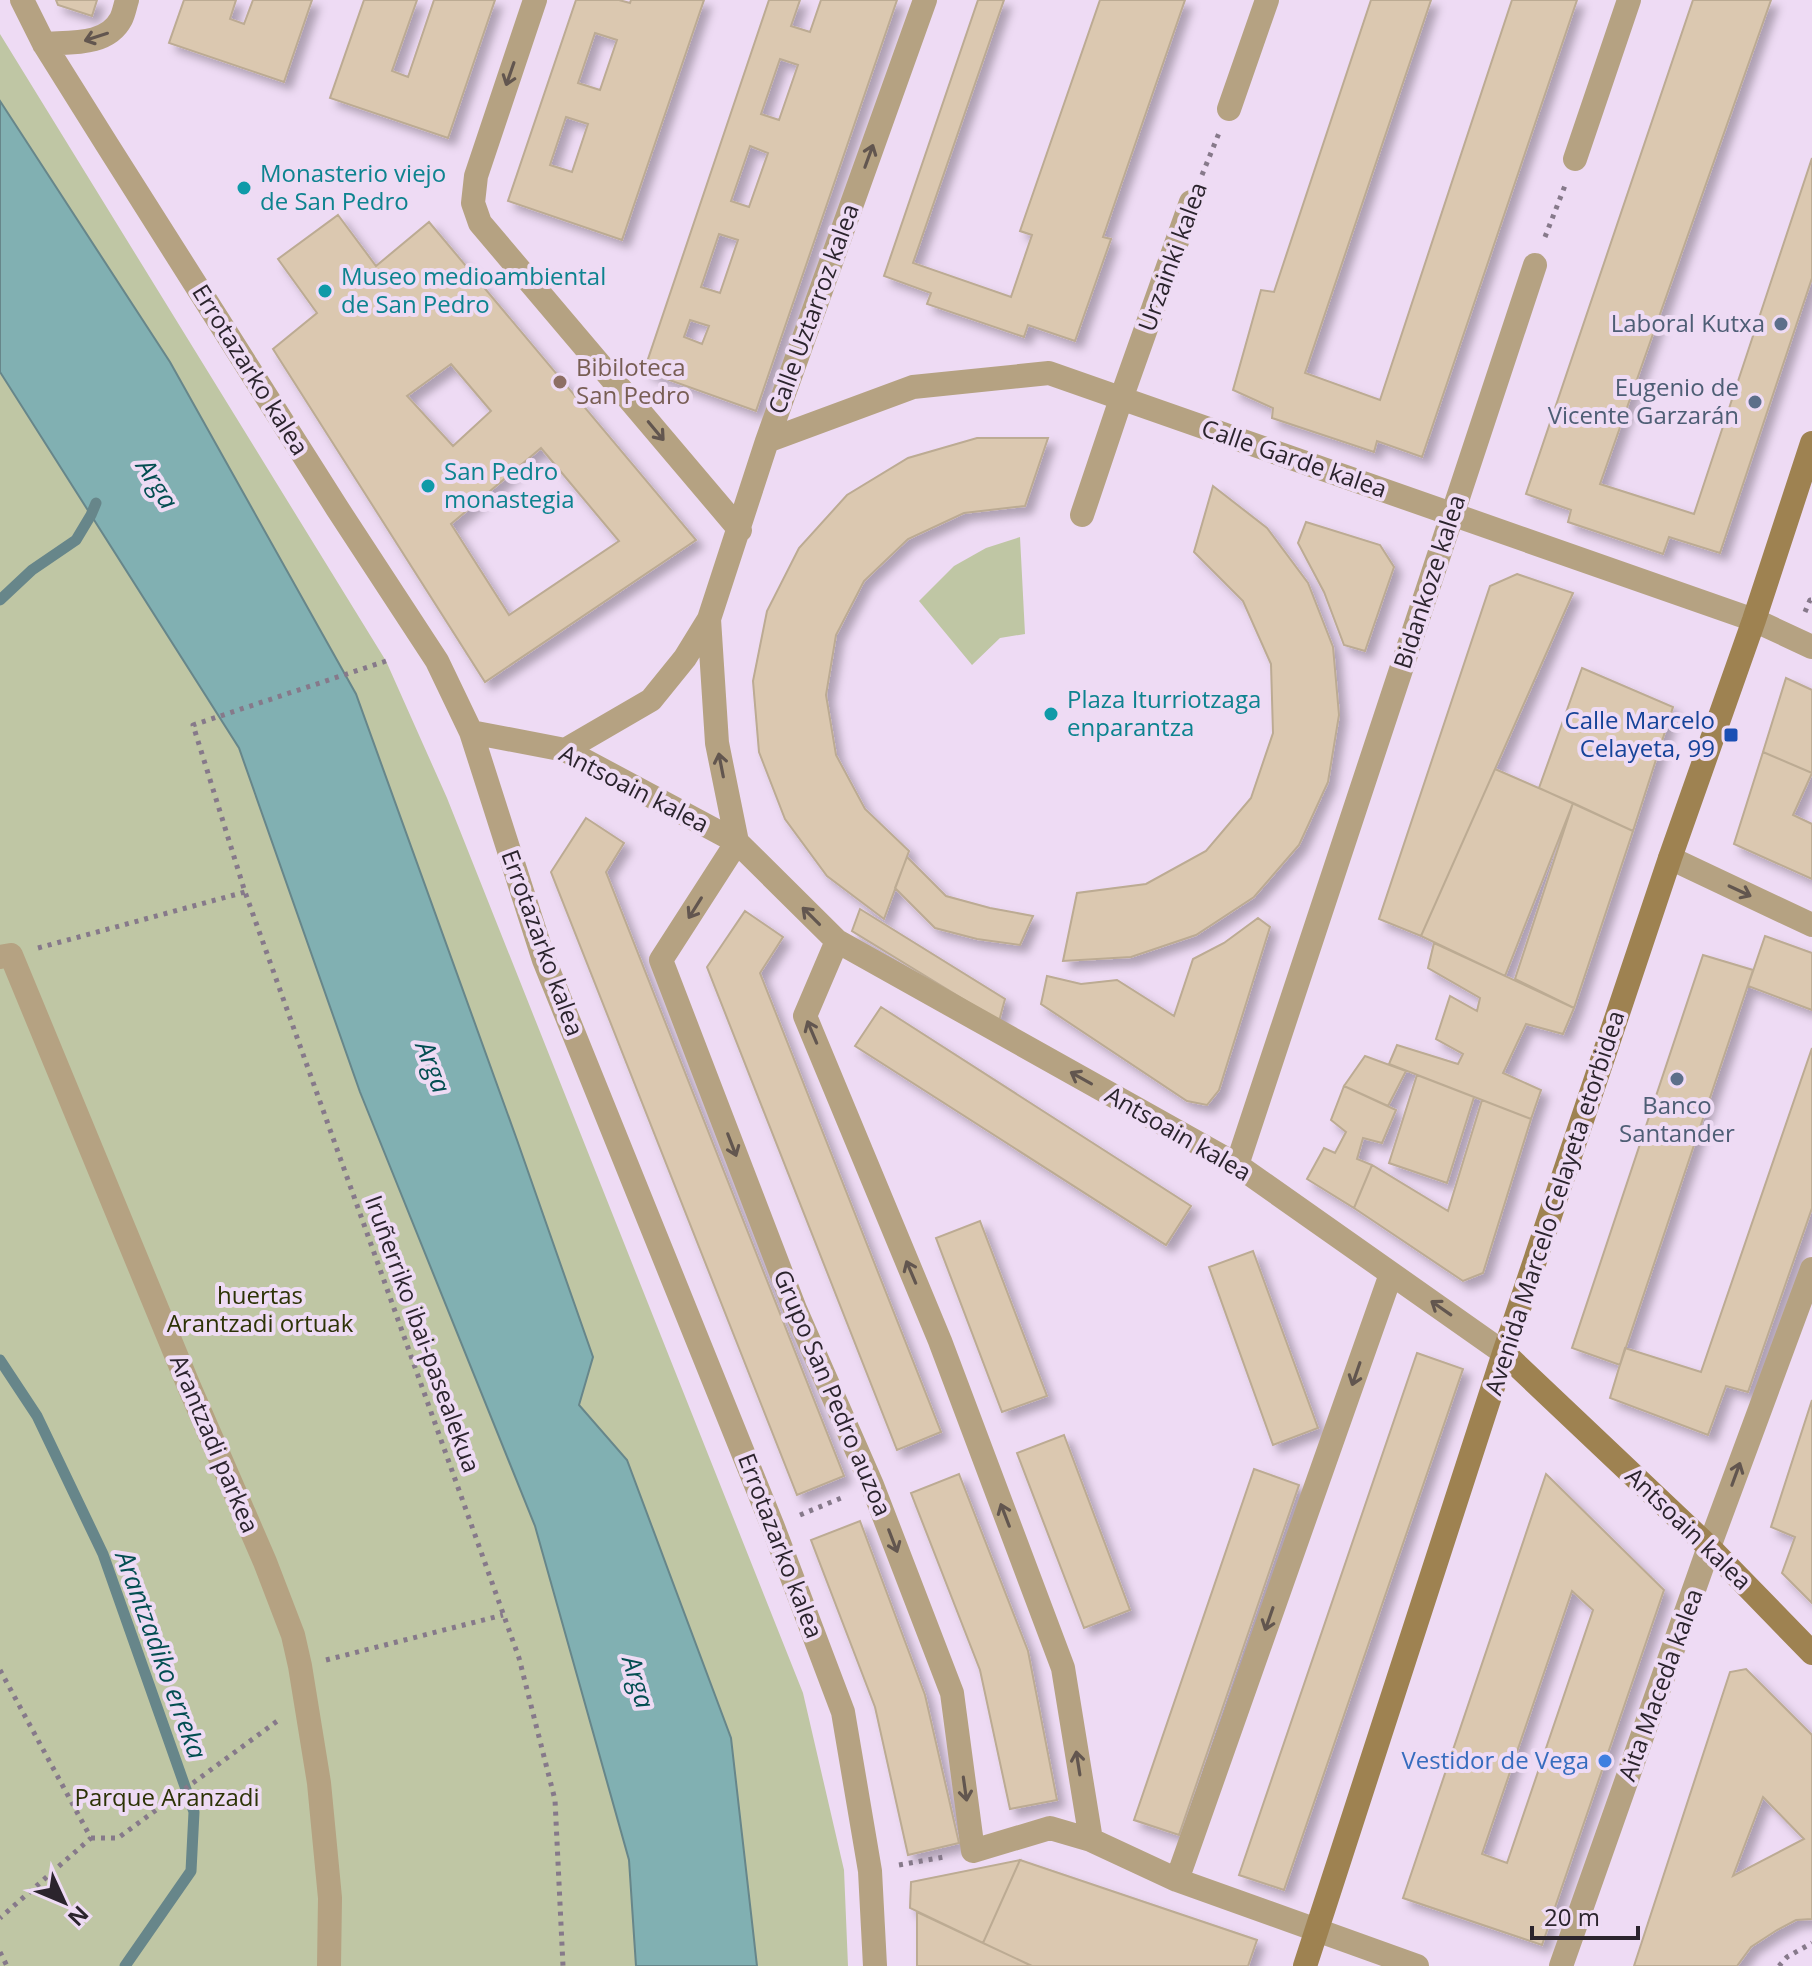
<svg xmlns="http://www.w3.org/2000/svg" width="1812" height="1966" viewBox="0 0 1812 1966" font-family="'Open Sans',sans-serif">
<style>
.green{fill:#bfc6a4}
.water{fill:#81b0b2;stroke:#67868a;stroke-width:2}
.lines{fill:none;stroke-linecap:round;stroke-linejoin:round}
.stream{stroke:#67868a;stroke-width:11}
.building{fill:#dbc8b0;stroke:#bcab93;stroke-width:2;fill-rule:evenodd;filter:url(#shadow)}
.path{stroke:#86798a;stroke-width:5;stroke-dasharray:4 6;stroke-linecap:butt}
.street{stroke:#b5a282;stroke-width:24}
.secondary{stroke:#9e8251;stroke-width:24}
.oneway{stroke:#62564f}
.culture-dot{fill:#0f9aa8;stroke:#eedbf4;stroke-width:3}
.service-dot{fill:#5c6f8a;stroke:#eedbf4;stroke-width:3}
.education-dot{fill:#8d6e63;stroke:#eedbf4;stroke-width:3}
.transit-dot{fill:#1a4fb4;stroke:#eedbf4;stroke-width:3}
.shop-dot{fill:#3f7fe0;stroke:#eedbf4;stroke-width:3}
.labels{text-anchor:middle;stroke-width:8;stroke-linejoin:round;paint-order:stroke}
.culture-label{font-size:24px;fill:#0d838f;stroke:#eedbf4;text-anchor:start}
.street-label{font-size:24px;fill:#2b242d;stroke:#eedbf4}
.service-label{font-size:24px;fill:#4e5e75;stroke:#eedbf4;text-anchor:end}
.education-label{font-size:24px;fill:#785e54;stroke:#eedbf4;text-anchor:start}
.transit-label{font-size:24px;fill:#164399;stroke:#eedbf4;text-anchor:end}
.park-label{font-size:24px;fill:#2d3306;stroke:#eedbf4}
.shop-label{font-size:24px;fill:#366cbe;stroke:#eedbf4;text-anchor:end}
.water-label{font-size:26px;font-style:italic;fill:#034e51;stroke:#eedbf4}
</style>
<defs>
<filter id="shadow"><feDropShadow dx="7" dy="7" stdDeviation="4" flood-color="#0004"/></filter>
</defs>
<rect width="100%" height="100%" fill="#eedbf4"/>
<!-- green -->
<path class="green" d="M0,34L386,661L447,798L803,1693L844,1870L848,1966H757L731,1738L627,1460L579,1405L592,1357L517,1140L359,702L170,362L0,101Z
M0,372L239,748L360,1092L535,1526L629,1860L636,1966H0Z
M1020,537L1025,634L1000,638L972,665L919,601L954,566L986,548Z"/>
<!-- water -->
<path class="water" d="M0,101L170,362L356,694L517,1140L593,1357L579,1405L627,1460L731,1738L757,1966H636L629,1860L535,1526L360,1092L239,748L0,372Z"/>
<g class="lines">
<!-- stream -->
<path class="stream" d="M0,600L32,570L76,540L91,515L96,503
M0,1360L37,1416L103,1554L194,1812L191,1871L125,1966"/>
</g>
<!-- building -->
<path class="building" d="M56,0H97L92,16L58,5Z
M184,0H236L230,19L244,24L253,0H312L284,82L169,43Z
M364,0H417L392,71L408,77L434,0H495L448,138L330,98Z
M576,0H619L630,3L631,0H704L622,240L508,201ZM595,33L617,40L600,90L578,83ZM566,117L588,124L572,172L550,165Z
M769,0H800L791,26L810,32L821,0H897L756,411L644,371ZM780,59L798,65L779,120L761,114ZM750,146L768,153L749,207L731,201ZM719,234L738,240L720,293L701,287ZM690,320L709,326L702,344L684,337Z
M978,0H1004L913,263L1011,297L1032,235L1020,231L1100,0H1185L1103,237L1111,239L1075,341L1028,325L1024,337L927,304L931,293L884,276Z
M1371,0H1431L1305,373L1380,400L1512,0H1577L1422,457L1377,441L1374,452L1272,418L1273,408L1233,390L1261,290L1274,292Z
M1693,0H1771L1600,484L1694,514L1812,158V278L1720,553L1669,537L1663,554L1568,522L1571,510L1526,494Z
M338,215L376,266L429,222L696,540L485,682L273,349L317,313L278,259ZM451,364L491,411L453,446L407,396ZM541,448L619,541L509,615L451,524Z
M977,438H1048L1025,506L964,513L908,539L864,581L836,635L826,695L836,755L865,809L909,851L884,919L827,876L785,819L759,752L753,681L767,611L799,548L847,495L908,458Z
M1213,486L1267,528L1308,583L1333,647L1339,715L1328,782L1299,845L1254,897L1196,935L1131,957L1063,961L1077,893L1146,884L1206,851L1251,798L1273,733L1271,664L1243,601L1194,552Z
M1306,522L1380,545L1394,567L1365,651L1344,645L1324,592L1298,543Z
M1517,574L1573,593L1421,936L1379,919L1490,586Z
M1582,668L1673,707L1633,831L1539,788Z
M1786,678L1812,690V773L1763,752Z
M1763,752L1812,773L1793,815L1812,824V879L1734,844Z
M1495,769L1573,803L1505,976L1421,936Z
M1573,803L1633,831L1574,1008L1515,979Z
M586,818L624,843L606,872L844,1476L797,1495L551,872Z
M907,857L946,896L990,908L1033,916L1020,945L977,939L935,928L895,888Z
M860,909L1005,999L999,1021L852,931Z
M745,911L783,937L760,973L941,1432L897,1450L707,967Z
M1258,918L1270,927L1219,1090L1207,1105L1187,1101L1041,1004L1047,976L1081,984L1117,980L1174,1016L1193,959L1224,943Z
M1765,936L1812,953V1010L1748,986Z
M1434,943L1574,1008L1563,1034L1526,1024L1503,1073L1541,1090L1531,1119L1389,1064L1397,1045L1458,1064L1463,1054L1436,1039L1450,996L1477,1011L1480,998L1428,968Z
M1703,955L1753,970L1620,1365L1572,1348Z
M881,1007L1191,1206L1166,1245L855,1046Z
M1812,1048V1208L1748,1392L1726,1386L1708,1435L1610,1398L1625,1348L1701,1372Z
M1365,1056L1406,1071L1388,1106L1344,1086Z
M1417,1075L1474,1097L1447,1183L1389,1163Z
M1344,1086L1396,1110L1382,1143L1363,1138L1357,1159L1372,1165L1354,1208L1307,1179L1324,1148L1335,1153L1346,1132L1331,1120Z
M1482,1100L1531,1119L1483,1273L1463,1281L1354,1208L1372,1165L1448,1211Z
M980,1221L1047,1396L1002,1412L936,1238Z
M1253,1251L1318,1428L1273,1445L1209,1267Z
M1417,1353L1463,1369L1284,1890L1239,1875Z
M1812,1400V1603L1782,1573L1795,1537L1771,1527Z
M1064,1435L1130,1610L1084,1628L1017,1453Z
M1254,1469L1299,1485L1179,1835L1134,1820Z
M959,1474L1028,1651L1057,1800L1010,1809L980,1670L911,1493Z
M1546,1474L1664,1590L1542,1945L1403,1898ZM1572,1591L1593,1610L1507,1863L1482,1854Z
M860,1521L925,1695L959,1843L908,1855L875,1707L811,1540Z
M1746,1669L1812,1735V1919L1796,1920L1777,1930L1751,1947L1737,1966H1634L1730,1672ZM1763,1797L1804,1839L1733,1876Z
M1020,1860L1257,1940L1248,1966H1032L983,1943Z
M1020,1860L983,1943L910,1908L911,1882Z
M917,1912L983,1943L1032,1966H917Z"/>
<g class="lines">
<!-- path -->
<path class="path" d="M1202,175L1219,133
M1545,237L1566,183
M1805,612L1810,600H1812
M386,661L193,725L245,892L519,1658L555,1800L563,1966
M38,948L245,892
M800,1515L846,1496
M326,1660L503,1615
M0,1670L91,1838L0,1918
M91,1838H118L280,1719
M899,1865L944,1857
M0,1952L7,1966
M1779,1966L1787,1957L1812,1943"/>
<!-- street -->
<path class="street" d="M22,0L44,44L106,143L337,508L437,661L471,732L544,960L773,1527L843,1712L870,1871L875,1966
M535,0L476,176L473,203L480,223L740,530
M44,44C70,42 107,46 121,19C124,13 125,6 127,0
M1229,109L1267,0
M1575,159L1629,0
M767,441L913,387L1049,373L1754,620L1812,647
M1082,515L1121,399L1191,202
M709,619L717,743L737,842L661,960L795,1309L872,1485L952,1693L973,1851L1050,1828L1091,1840L1177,1880L1417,1966
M471,732L565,750L737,842L837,941L1237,1165L1504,1353
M565,750L651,700L685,658L709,619L767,441L925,0
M1670,858L1812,925
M837,941L805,1016L940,1341L1063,1668L1091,1840
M0,957L11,955L188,1384L265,1562L293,1635L300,1666L319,1783L330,1898L329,1966
M1237,1165L1535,265
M1177,1880L1391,1274
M1561,1966L1709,1547L1812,1269"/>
<!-- secondary -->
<path class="secondary" d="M1504,1353L1709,1547L1812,1653
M1305,1966L1504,1353L1670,858L1754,620L1812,443"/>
</g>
<!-- one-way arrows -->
<defs><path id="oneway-shaft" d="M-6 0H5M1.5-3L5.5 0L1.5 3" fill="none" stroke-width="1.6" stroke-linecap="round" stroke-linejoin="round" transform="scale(2)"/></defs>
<g class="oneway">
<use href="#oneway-shaft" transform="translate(96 37) rotate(162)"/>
<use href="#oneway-shaft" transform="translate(510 74) rotate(109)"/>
<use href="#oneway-shaft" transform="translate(869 156) rotate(-70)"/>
<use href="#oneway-shaft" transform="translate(656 431) rotate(50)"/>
<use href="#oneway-shaft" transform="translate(721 765) rotate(-101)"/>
<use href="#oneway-shaft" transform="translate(1740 891) rotate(25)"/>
<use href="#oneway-shaft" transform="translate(695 908) rotate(122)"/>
<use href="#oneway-shaft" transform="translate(811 916) rotate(-135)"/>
<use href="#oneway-shaft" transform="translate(812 1032) rotate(-113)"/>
<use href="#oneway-shaft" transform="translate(1081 1078) rotate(-151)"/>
<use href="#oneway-shaft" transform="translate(732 1145) rotate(69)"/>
<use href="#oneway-shaft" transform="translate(911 1272) rotate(-113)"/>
<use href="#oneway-shaft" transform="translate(1441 1308) rotate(-145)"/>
<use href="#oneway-shaft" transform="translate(1356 1374) rotate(109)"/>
<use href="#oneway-shaft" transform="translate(1736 1474) rotate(-70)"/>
<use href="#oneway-shaft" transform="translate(1005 1515) rotate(-111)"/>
<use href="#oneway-shaft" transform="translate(893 1541) rotate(69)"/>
<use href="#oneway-shaft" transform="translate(1269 1619) rotate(109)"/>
<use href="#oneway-shaft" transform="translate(1078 1763) rotate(-99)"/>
<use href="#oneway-shaft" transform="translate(965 1789) rotate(82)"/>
</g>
<!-- markers -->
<g class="culture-dot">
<circle cx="244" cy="188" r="8"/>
<circle cx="325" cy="291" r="8"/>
<circle cx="428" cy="486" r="8"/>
<circle cx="1051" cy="714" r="8"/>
</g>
<g class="service-dot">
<circle cx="1781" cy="324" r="8"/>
<circle cx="1755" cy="402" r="8"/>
<circle cx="1677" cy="1079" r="8"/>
</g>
<circle class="education-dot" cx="560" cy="382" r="8"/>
<rect class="transit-dot" x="1723" y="727" width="16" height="16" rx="4"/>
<circle class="shop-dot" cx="1605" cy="1761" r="8"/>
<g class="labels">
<!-- culture labels -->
<g class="culture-label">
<text x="260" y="182">Monasterio viejo<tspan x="260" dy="28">de San Pedro</tspan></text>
<text x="341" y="285">Museo medioambiental<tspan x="341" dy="28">de San Pedro</tspan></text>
<text x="444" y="480">San Pedro<tspan x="444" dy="28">monastegia</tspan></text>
<text x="1067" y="708">Plaza Iturriotzaga<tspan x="1067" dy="28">enparantza</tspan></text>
</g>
<!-- street labels -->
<g class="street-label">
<text transform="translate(1173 257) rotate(-70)" y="8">Urzainki kalea</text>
<text transform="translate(814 309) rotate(-70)" y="8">Calle Uztarroz kalea</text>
<text transform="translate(250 370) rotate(58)" y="8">Errotazarko kalea</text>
<text transform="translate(1294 459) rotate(19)" y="8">Calle Garde kalea</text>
<text transform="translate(1430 582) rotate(-72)" y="8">Bidankoze kalea</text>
<text transform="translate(634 789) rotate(27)" y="8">Antsoain kalea</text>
<text transform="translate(542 943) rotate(70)" y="8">Errotazarko kalea</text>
<text transform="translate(1178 1134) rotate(30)" y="8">Antsoain kalea</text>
<text transform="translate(1555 1203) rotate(-72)" y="8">Avenida Marcelo Celayeta etorbidea</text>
<text transform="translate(422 1334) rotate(70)" y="8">Iruñerriko ibai-pasealekua</text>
<text transform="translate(832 1393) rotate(67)" y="8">Grupo San Pedro auzoa</text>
<text transform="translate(214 1444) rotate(67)" y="8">Arantzadi parkea</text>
<text transform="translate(1688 1529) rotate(44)" y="8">Antsoain kalea</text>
<text transform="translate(780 1546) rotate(69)" y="8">Errotazarko kalea</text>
<text transform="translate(1661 1685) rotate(-70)" y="8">Aita Maceda kalea</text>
</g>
<!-- service labels -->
<g class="service-label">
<text x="1765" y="332">Laboral Kutxa</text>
<text x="1739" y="396">Eugenio de<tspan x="1739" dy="28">Vicente Garzarán</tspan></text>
<text x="1677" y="1114" text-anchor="middle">Banco<tspan x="1677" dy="28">Santander</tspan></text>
</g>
<!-- education labels -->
<g class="education-label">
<text x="576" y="376">Bibiloteca<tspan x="576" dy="28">San Pedro</tspan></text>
</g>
<!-- transit labels -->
<g class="transit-label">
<text x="1715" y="729">Calle Marcelo<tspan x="1715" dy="28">Celayeta, 99</tspan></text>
</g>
<!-- park labels -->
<g class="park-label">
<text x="260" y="1304">huertas<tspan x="260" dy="28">Arantzadi ortuak</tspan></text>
<text x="167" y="1806">Parque Aranzadi</text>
</g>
<!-- shop labels -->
<g class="shop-label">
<text x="1589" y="1769">Vestidor de Vega</text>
</g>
<!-- water labels -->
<g class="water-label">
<text transform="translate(157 484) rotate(58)" y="9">Arga</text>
<text transform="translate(433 1067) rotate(69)" y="9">Arga</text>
<text transform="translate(161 1655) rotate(70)" y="9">Arantzadiko erreka</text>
<text transform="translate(638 1682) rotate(73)" y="9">Arga</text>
</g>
</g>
<!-- north arrow -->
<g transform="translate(64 1902) rotate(134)" stroke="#eedbf4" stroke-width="6" paint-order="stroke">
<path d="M0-6L14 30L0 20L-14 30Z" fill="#2b242d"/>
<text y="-12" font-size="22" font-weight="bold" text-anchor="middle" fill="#2b242d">N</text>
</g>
<!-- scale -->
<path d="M1532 1926v12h106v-12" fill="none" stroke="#2b242d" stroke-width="4"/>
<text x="1544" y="1926" font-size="24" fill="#2b242d" stroke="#eedbf4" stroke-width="6" paint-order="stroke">20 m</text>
</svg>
